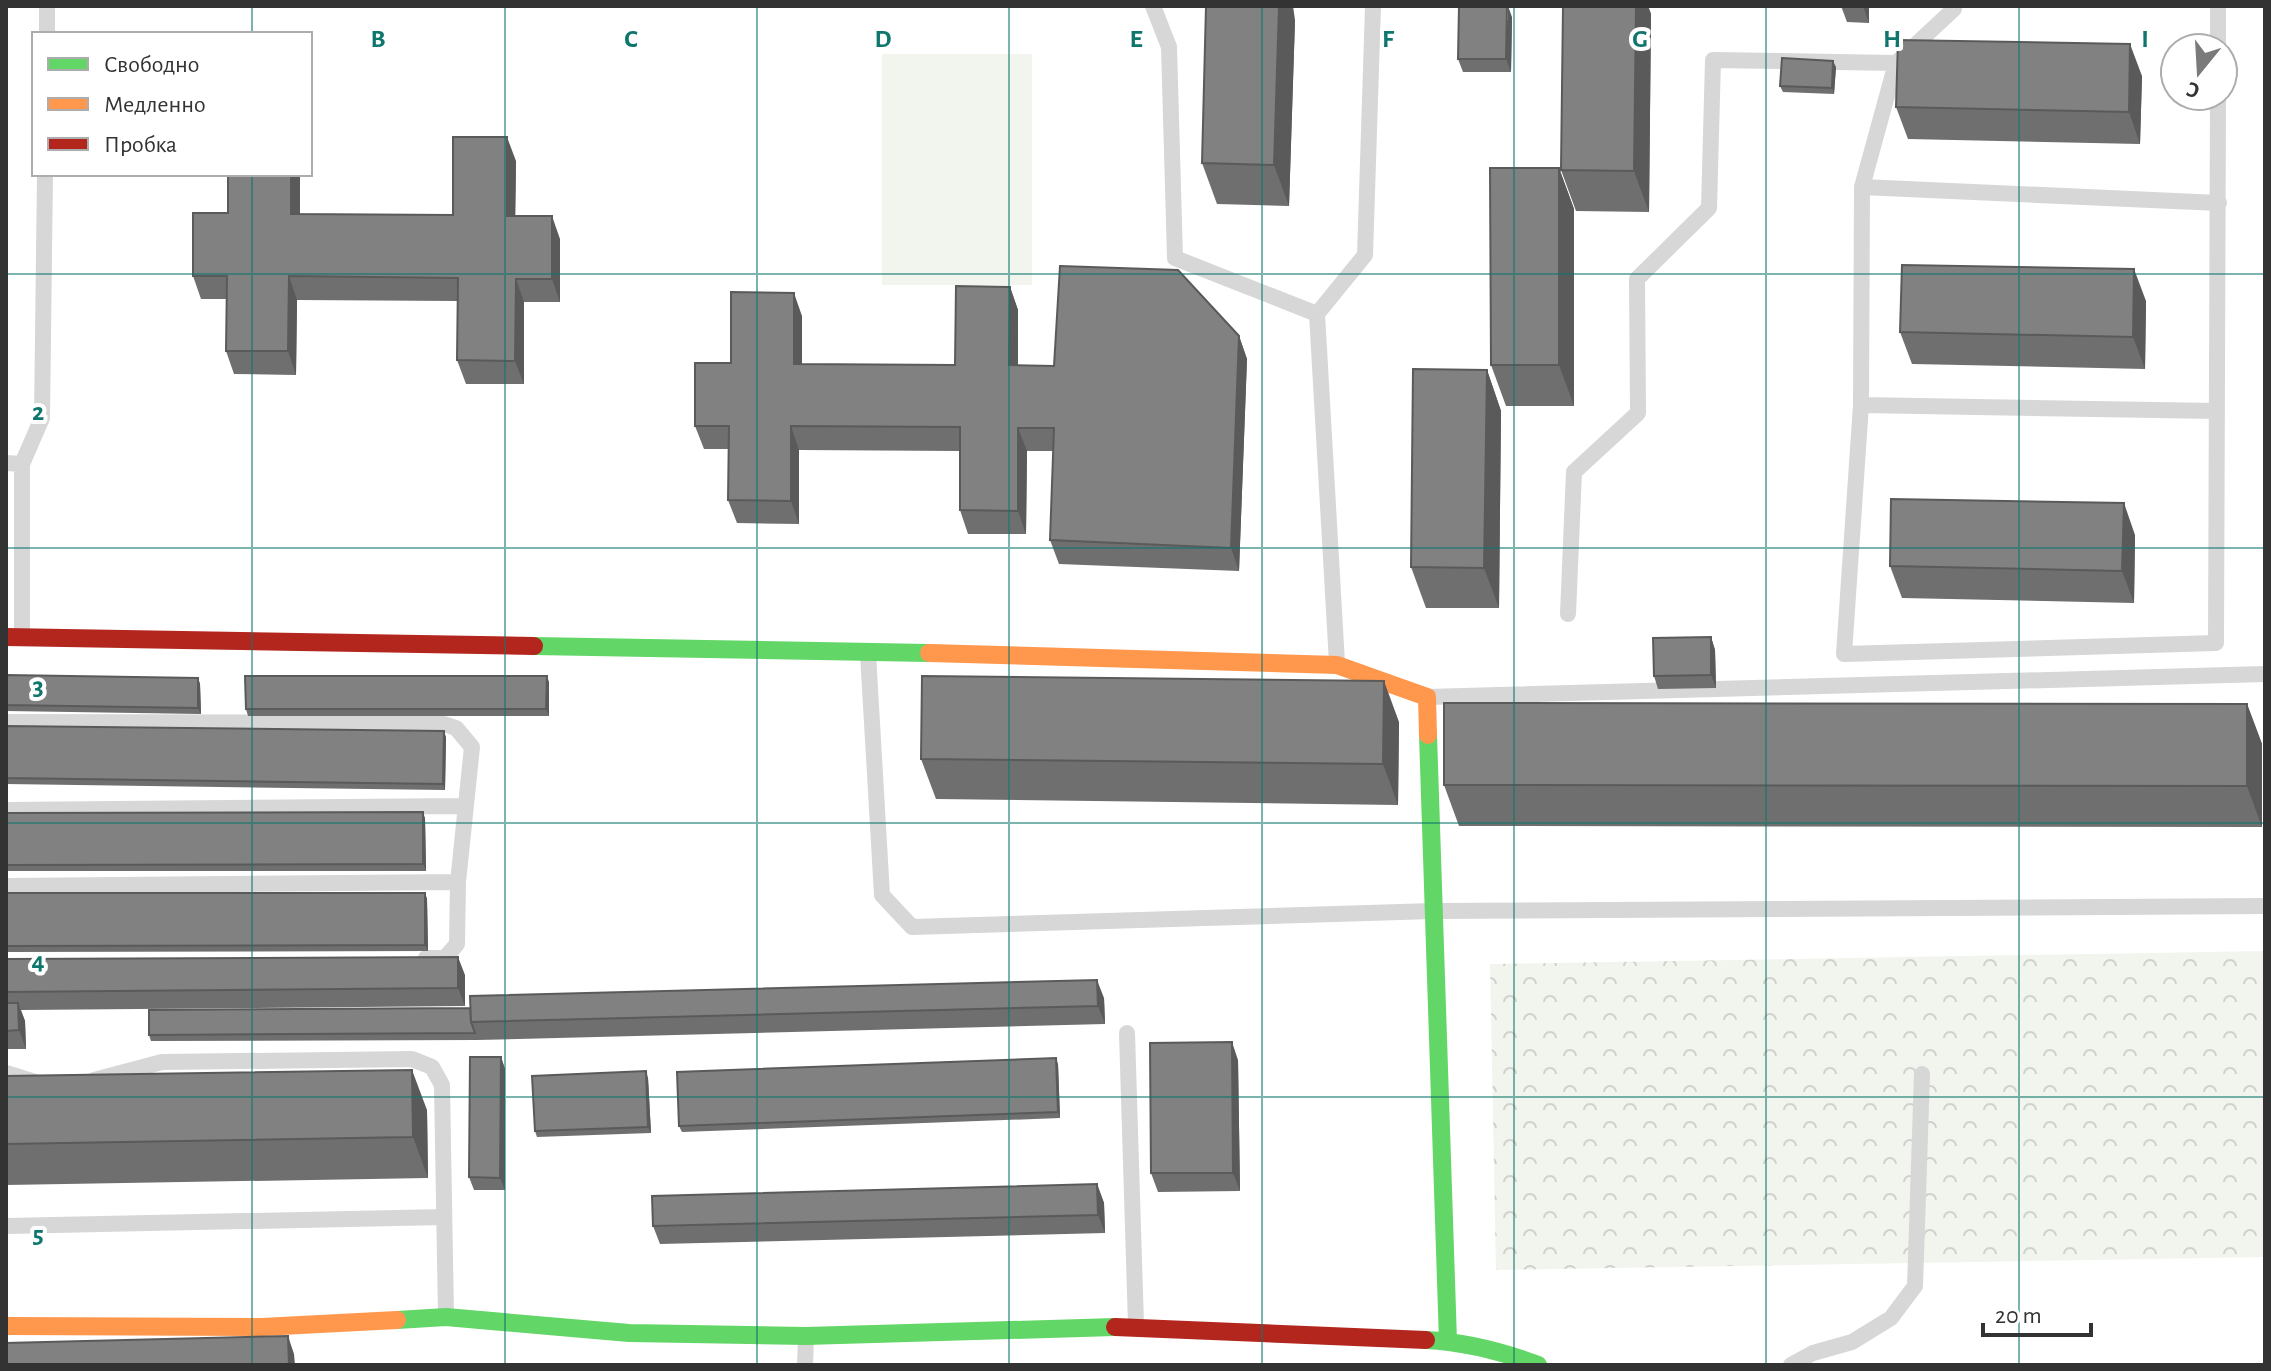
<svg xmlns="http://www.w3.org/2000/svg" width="2271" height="1371" viewBox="0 0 2271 1371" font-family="'Alegreya Sans',sans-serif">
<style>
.forest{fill:url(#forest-crowns)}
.garden{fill:#f1f5ed}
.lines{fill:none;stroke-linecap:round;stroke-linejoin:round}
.lane{stroke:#d7d7d7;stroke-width:16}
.fast{stroke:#63d668;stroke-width:18}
.slow{stroke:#ff974d;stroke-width:18}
.jam{stroke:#b3261e;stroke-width:18}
.wall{fill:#6f6f6f}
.shaded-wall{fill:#5a5a5a}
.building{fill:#818181;stroke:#5a5a5a;stroke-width:2}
.grid{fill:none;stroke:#0f766e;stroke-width:2;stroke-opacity:0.55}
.grid-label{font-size:26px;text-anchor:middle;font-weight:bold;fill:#0f766e;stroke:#fff;stroke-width:8;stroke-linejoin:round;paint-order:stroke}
</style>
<defs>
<pattern id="forest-crowns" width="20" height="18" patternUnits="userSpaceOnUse" patternTransform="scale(2)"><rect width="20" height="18" fill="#f1f5ed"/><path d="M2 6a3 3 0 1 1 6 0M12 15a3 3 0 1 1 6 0" fill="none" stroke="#cfd2cc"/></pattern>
</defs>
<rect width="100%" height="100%" fill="#fff"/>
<!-- forest -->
<path class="forest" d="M2265,951V1257L1496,1270L1490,964Z"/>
<!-- garden -->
<path class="garden" d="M882,54H1032V285H882Z"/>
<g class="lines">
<!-- lane -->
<path class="lane" d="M1153,6L1169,47L1175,258L1317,314
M1954,6V9L1896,63L1862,187L1861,405L1844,654L2216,643L2218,96
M2218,6V48
M47,34V6
M1862,187L2219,203
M1861,405L2217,411
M6,463L22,464
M1568,614L1574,472L1638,413L1637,279L1709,208L1713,60L1896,63
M22,635V464L42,418L45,174
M868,654L882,895L912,927L1433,911L2265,906
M1337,663L1317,314L1365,255L1373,6
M1427,697L2265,674
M6,722L441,723L456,728L472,747L458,882L457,944L445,958H426
M6,810L465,806
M6,886L458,882
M1127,1033L1136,1325
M6,1073L35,1082
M94,1080L162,1062L412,1059L432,1067L442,1085L446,1316
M6,1226L444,1217
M805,1365L806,1337
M1791,1365L1813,1353L1852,1342L1891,1318L1915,1286L1922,1074"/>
<!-- fast -->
<path class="fast" d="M534,646L929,653
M1428,735L1448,1341
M397,1320L446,1317L629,1333L806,1336L1115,1327
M1426,1340C1465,1342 1501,1351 1538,1365"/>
<!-- slow -->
<path class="slow" d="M929,653L1337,665L1427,697L1428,735
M6,1326L262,1327L397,1320"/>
<!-- jam -->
<path class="jam" d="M6,637L534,646
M1115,1327L1426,1340"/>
</g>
<!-- wall -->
<path class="wall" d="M1563,6H1648L1651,14L1649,212L1576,211L1561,170Z
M1841,6H1869V23L1847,22Z
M1512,17L1511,72H1463L1458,59Z
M1295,20L1289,206L1217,204L1202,163Z
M1836,67L1834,94L1783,92L1780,86Z
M2142,76L2140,144L1908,139L1896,107Z
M516,161L515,216L560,239V302H524V384H466L457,360V301L297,300L296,375L234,374L226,351V299H201L193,276L228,213L453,215Z
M1559,168L1574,209V406H1506L1491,365Z
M1010,287L1018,310V365L1054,366L1239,336L1247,359L1239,571L1059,564L1050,540L1054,451H1027L1026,534H968L960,510V451L799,450V524L737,523L728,500L729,449H704L695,426L731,363L802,316V364L955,365Z
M2146,301L2145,369L1912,364L1900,332Z
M1487,370L1501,411L1499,608H1426L1411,567Z
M2135,535L2134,603L1902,598L1890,566Z
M1711,637L1715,650L1716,688L1658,689L1654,676Z
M6,675L198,678L200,684L201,714L6,711Z
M549,682V716H248L246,709Z
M2247,704L2262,744V827L1459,826L1444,785Z
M1399,722L1398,805L936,799L921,759Z
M6,726L446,737L445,790L6,784Z
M6,813L425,818L426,871H6Z
M6,893H425L427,899L428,951L6,952Z
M6,959L465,975V1006L21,1010L25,1021L26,1049H6Z
M1104,998L1105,1024L477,1040L151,1041L149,1035L470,1008Z
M501,1057L505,1069V1190H474L469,1177Z
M1238,1060L1240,1191L1158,1192L1151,1173Z
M1058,1064L1060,1118L682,1132L679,1126Z
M6,1076L427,1110L428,1178L6,1185Z
M648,1078L651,1133L537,1137L535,1131Z
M1097,1184L1104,1203L1105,1233L660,1244L653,1226Z"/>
<!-- shaded-wall -->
<path class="shaded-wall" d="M1279,6H1293L1295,20L1289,206L1274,165Z
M1508,6L1512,17L1511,72L1506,59Z
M1636,6H1648L1651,14L1649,212L1634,171Z
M1863,6H1869V23Z
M2130,44L2142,76L2140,144L2129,112Z
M1833,61L1836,67L1834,94L1832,88Z
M507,137L516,161L515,239L507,216Z
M1559,168L1574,209V406L1559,365Z
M291,174H300V237L291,214Z
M552,216L560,239V302L552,279Z
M2134,269L2146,301L2145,369L2133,337Z
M289,276L297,300L296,375L288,351Z
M516,279L524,302V384L515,361Z
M1010,287L1018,310V389L1009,365Z
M794,293L802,316V387L794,364Z
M1239,336L1247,359L1239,571L1231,548Z
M1487,370L1501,411L1499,608L1484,568Z
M791,426L799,450V524L791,501Z
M1018,428L1027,451L1026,534L1018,511Z
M2124,503L2135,535L2134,603L2122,571Z
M1711,637L1715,650L1716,688L1711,675Z
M547,676L549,682V716L546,709Z
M198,678L200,684L201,714L198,708Z
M1384,681L1399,722L1398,805L1383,764Z
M2247,704L2262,744V827L2247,786Z
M444,731L446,737L445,790L443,784Z
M423,812L425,818L426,871L423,864Z
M425,893L427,899L428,951L425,945Z
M458,957L465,975V1006L458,988Z
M1097,980L1104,998L1105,1024L1098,1006Z
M18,1003L25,1021L26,1049L19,1030Z
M1232,1042L1238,1060L1240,1191L1233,1173Z
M501,1057L505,1069V1190L500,1178Z
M1056,1058L1058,1064L1060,1118L1058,1112Z
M412,1070L427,1110L428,1178L413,1137Z
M646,1071L648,1078L651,1133L648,1127Z
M1097,1184L1104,1203L1105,1233L1098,1215Z
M288,1336L294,1354L295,1365H289Z"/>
<!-- building -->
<path class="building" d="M1206,6H1279L1274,165L1202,163Z
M1459,6H1507L1506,59H1458Z
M1563,6H1636L1634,171L1561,170Z
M1898,40L2130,44L2129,112L1896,107Z
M1782,58L1833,61L1832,88L1780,86Z
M453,137H507V216H552V279H516L515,361L457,360L458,278L289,276L288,351H226L227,276H193V213H228V174H291V214L453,215Z
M1490,168H1559V365H1491Z
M1902,265L2134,269L2133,337L1900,332Z
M1060,266L1178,270L1239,336L1231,548L1050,540L1054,428H1018V511L960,510V427L791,426V501L728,500L729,426H695V363H731V292L794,293V364L955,365L956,286L1010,287L1009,365L1054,366Z
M1413,369L1487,370L1484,568L1411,567Z
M1891,499L2124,503L2122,571L1890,566Z
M1711,637V675L1654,676L1653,638Z
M6,675L198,678V708L6,705Z
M245,676H547L546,709H246Z
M922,676L1384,681L1383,764L921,759Z
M1444,703L2247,704V786L1444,785Z
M6,726L444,731L443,784L6,778Z
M423,812V864L6,865V813Z
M6,893H425V945L6,946Z
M458,957V988L6,992V959Z
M1097,980L1098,1006L471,1022L470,996Z
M6,1003H18L19,1030L6,1031Z
M470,1008L471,1022L475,1033L149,1035V1010Z
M1232,1042L1233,1173H1151L1150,1043Z
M470,1057H501L500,1178L469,1177Z
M1056,1058L1058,1112L679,1126L677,1072Z
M412,1070L413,1137L6,1144V1076Z
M646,1071L648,1127L535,1131L532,1076Z
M1097,1184L1098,1215L653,1226L652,1196Z
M288,1336L289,1365H6V1343Z"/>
<!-- grid -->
<path class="grid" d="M252,6V34M505,6V1365M757,6V1365M1009,6V1365M1262,6V1365M1514,6V1365M1766,6V1365M2019,6V1365M252,174V1365M6,274H2265M6,548H2265M6,823H2265M6,1097H2265"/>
<g class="grid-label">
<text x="378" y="47">B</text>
<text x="631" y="47">C</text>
<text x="883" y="47">D</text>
<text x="1136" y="47">E</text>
<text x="1388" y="47">F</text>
<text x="1640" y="47">G</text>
<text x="1892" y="47">H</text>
<text x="2145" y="47">I</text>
<text x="38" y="420">2</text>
<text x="38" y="695">3</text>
<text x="38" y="969">4</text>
<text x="38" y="1243">5</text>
</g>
<!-- border -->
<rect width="2271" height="1371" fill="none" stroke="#333333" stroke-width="16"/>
<!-- legend -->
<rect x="32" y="32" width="280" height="144" fill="#ffffff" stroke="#adadad" stroke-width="2"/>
<rect x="48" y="58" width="40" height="12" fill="#63d668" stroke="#adadad" stroke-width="2"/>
<text x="104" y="72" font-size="24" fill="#333333">Свободно</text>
<rect x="48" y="98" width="40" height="12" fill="#ff974d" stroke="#adadad" stroke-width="2"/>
<text x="104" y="112" font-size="24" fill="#333333">Медленно</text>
<rect x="48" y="138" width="40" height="12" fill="#b3261e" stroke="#adadad" stroke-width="2"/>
<text x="104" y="152" font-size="24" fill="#333333">Пробка</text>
<!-- north arrow -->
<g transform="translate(2199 72) rotate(198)"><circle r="38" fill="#ffffff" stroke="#adadad" stroke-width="2"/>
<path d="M0-6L14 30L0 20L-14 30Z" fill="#7a7a7a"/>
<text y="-12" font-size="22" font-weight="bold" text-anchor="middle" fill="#333333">С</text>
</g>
<!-- scale -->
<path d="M1983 1323v12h108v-12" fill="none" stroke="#333333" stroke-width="4"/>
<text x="1995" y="1323" font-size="24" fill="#333333" stroke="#ffffff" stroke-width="6" paint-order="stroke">20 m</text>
</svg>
